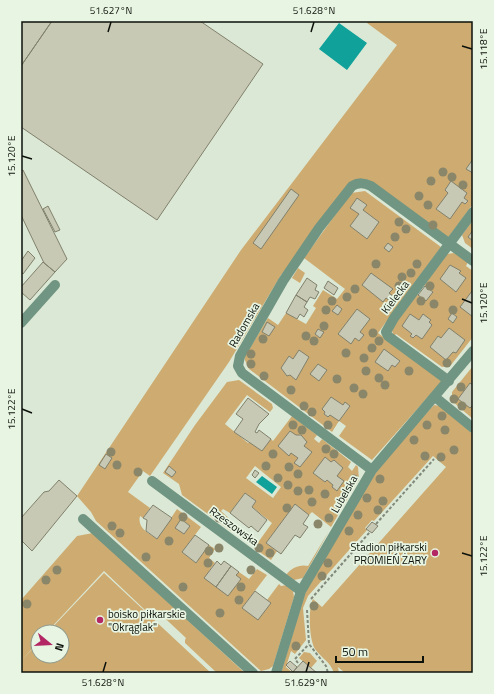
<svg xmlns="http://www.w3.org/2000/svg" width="494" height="694" viewBox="0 0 494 694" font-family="'Titillium Web',sans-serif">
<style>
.green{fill:#ceac71;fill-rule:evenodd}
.water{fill:#10a29a}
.building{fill:#c8c9b4;stroke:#80806c}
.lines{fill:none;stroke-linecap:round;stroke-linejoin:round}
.path{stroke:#80897b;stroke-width:2;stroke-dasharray:3 2;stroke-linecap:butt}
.minor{stroke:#719583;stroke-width:10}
.tree{fill:#8a866a}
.ticks{fill:none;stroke:#0d110b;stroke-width:1.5}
.poi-dot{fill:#b32864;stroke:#e8f5e2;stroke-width:1.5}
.labels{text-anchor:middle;stroke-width:3.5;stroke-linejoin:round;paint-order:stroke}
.street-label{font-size:11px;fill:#0d110b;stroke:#e8f5e2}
.poi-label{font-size:11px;fill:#0d110b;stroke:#e8f5e2;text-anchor:end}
.neatline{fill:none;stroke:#0d110b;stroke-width:1.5}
.ticks-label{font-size:10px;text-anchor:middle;fill:#0d110b}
</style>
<rect width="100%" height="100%" fill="#dbe8d5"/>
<!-- green -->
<path class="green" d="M369,21H473V204L447,239L361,180L281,275L229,362L150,476L143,471L128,492L150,508L143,518L140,516C137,528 148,533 157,539L177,509L201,527L182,552L196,563L209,545L215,549L209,558L215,563L209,571L233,589L241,579L236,575L239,572L249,579L257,569L267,575L242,608L267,600L279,584L281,586L287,585L293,591L294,597L273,666L269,669L261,671L96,521L91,512L77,496L241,250L397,45L367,23Z
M365,191L441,247L378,333L443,380L372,460L339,436L346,426L339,421L332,432L249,369L244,358L268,318L278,325L286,313L306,324L316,308L313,306L323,290L337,299L345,289L304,258L351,193Z
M473,220V249L465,243L462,235Z
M454,253L468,262L466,266L473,271V337L451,365L442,367L396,334L394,336L392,331L395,322L417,294L419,295L425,286L424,285L447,254Z
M298,268L305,273L300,283L292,278Z
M473,366V419L452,401V392Z
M239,380L272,404L273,408L270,412L247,395L225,424L248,443L271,439L273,441L292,416L317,435L314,439L319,443L322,439L351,462L348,467L352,471L356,465L358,467L359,479L331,527L312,512L309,515L295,505L266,543L277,551L271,560L254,548L272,523L252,507L256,501L245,493L230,513L223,509L221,511L233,522L231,531L182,495L179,484L163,473L195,425L227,382ZM255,466L281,487L273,498L246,478Z
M434,405L440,406L473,434V673H345L338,667L339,673H334C330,661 321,658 315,649C309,640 308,608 313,599L322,607L446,467L433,456L374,521L372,520L365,528L367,530L308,596L303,608L306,640L295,654L291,651L286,667L293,673H281L305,592L371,479L403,438Z
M329,531L303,578L294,580L286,575C291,568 300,564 308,566Z
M93,533L245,673H217L185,643V640L186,638L154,608L146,611L104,571L47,632H38V642L22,660L38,643V656H62V632H48L104,573L211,673H21V600L77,536Z
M304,652L310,653L317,661L311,668L299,658Z"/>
<!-- water -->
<path class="water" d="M339,23L367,43L347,70L319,49Z
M262,476L277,487L272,494L256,482Z"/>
<!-- building -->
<path class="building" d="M21,21H52L21,66Z
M52,21H200L263,64L157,220L21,127V66Z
M473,159V173L466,169Z
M23,170L67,259L55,272L44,263L21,215V171Z
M451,181L467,193L464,198L468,201L465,204L462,202L450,219L436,209L448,193L445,190Z
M291,189L299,195L261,249L253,243Z
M357,198L367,205L363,210L379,222L367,239L350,226L359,214L350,208Z
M48,206L60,230L55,232L43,209Z
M473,230V241L468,237Z
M388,243L393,247L389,252L384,248Z
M28,251L35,258L23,274L21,272V261Z
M43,262L55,272L30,300L21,292V287Z
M450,265L461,271L459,273L466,278L456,292L440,279Z
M371,273L393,289L389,293L394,297L390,301L386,298L383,302L362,285Z
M307,278L317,285L315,290L319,292L315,299L310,297L307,302L296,295Z
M328,281L338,288L334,295L324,288Z
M425,286L433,292L426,301L418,295Z
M472,291L473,292V317L460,307Z
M296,295L307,302L304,307L308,310L304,317L300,314L297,319L286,313Z
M337,305L342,309L338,315L332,311Z
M357,309L370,319L360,332L364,335L359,341L355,338L351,344L338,334Z
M452,313L457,317L453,323L448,319Z
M410,314L419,320L423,314L431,320L429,322L432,325L422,339L416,335L413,338L410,336L412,334L402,326Z
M267,322L275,327L269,336L262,332Z
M449,328L465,340L456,353L453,352L446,360L430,347L438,336L441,338Z
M318,329L324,332L320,338L315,334Z
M384,349L400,361L395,367L392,365L388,371L375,362Z
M299,350L309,357L296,380L290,375L287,376L281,368L289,356L293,359Z
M318,364L327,370L319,381L310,374Z
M470,383L473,385V405L470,408L458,399Z
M331,397L343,405L345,402L350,406L339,421L330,415L328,417L324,414L325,412L322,409Z
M248,398L269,414L259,424L255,432L257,433L259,430L271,439L262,451L234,432L243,419L236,414Z
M290,431L296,435H301L307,442L304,446L312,452L300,467L294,463L298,458L291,453L289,456L278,446Z
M106,454L112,458L105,469L99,465Z
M325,457L331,462L334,460L343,468L337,476L344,481L337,491L332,487L333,485L327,480L325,482L313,473Z
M169,466L176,472L172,477L165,472Z
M255,470L259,473L255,478L252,475Z
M59,480L77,496L32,551L21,540V518L44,492L49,491Z
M245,493L256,501L252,507L267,520L258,532L251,526L249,528L230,513Z
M295,504L309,515L303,524L308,527L300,538L295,535L281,554L266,543Z
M153,505L172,518L157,539L146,531L147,520L143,518Z
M181,519L190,526L184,534L175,528Z
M372,522L378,526L372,533L366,529Z
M195,535L209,545L196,563L182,552Z
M217,561L221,565L224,561L231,566L216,587L204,578Z
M231,566L239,572L236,575L241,579L228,596L216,587Z
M255,591L271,603L258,620L242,608Z
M290,661L297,667L293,672L286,665Z
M303,661L311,668L317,673H292Z"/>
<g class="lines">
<!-- path -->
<path class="path" d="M376,524L434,459
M311,599L370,532
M307,610L309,644L326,666L328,673
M298,663L295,659L309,644"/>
<!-- minor -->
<path class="minor" d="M21,323L55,285
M449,381L388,336L386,332L394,318L473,212
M435,397L473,428
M372,470L242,373L238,366L240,356L283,281L319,228L352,186C359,182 364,183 371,186L473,261
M152,481L301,591
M83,519L253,673
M276,673L301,591L372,470L473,351"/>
</g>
<!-- trees -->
<g class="tree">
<circle cx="443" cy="172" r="4.5"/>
<circle cx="452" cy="177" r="4.5"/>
<circle cx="431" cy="181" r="4.5"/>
<circle cx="463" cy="185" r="4.5"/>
<circle cx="419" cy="196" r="4.5"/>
<circle cx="428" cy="205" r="4.5"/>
<circle cx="399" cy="222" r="4.5"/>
<circle cx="433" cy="225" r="4.5"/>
<circle cx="406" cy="229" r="4.5"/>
<circle cx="395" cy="237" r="4.5"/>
<circle cx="376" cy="264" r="4.5"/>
<circle cx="417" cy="264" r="4.5"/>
<circle cx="411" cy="273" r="4.5"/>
<circle cx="402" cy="277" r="4.5"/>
<circle cx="399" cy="286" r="4.5"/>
<circle cx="430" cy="286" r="4.5"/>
<circle cx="355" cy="289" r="4.5"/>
<circle cx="347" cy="297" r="4.5"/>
<circle cx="332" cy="301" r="4.5"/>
<circle cx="421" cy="301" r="4.5"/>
<circle cx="434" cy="304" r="4.5"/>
<circle cx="326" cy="310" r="4.5"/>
<circle cx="453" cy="310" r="4.5"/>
<circle cx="324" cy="326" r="4.5"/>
<circle cx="373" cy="333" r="4.5"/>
<circle cx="306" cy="336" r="4.5"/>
<circle cx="263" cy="339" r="4.5"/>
<circle cx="314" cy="341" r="4.5"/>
<circle cx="379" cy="341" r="4.5"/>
<circle cx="372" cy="348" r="4.5"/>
<circle cx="346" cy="353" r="4.5"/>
<circle cx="251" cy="354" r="4.5"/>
<circle cx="364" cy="358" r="4.5"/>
<circle cx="447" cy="363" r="4.5"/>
<circle cx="251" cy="364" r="4.5"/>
<circle cx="366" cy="371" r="4.5"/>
<circle cx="409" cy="371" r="4.5"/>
<circle cx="264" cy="376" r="4.5"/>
<circle cx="379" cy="378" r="4.5"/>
<circle cx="337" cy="379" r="4.5"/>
<circle cx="385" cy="385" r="4.5"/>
<circle cx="461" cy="387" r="4.5"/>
<circle cx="354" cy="388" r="4.5"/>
<circle cx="291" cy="390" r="4.5"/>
<circle cx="363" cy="394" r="4.5"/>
<circle cx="454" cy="399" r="4.5"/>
<circle cx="304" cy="406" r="4.5"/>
<circle cx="462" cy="406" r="4.5"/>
<circle cx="312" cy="412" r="4.5"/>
<circle cx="442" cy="416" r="4.5"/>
<circle cx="293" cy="425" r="4.5"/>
<circle cx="328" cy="425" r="4.5"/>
<circle cx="427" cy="425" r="4.5"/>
<circle cx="302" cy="430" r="4.5"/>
<circle cx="445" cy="430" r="4.5"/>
<circle cx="414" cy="440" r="4.5"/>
<circle cx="326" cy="449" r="4.5"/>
<circle cx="454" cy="450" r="4.5"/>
<circle cx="111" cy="452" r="4.5"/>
<circle cx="273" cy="454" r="4.5"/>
<circle cx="334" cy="454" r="4.5"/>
<circle cx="425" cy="456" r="4.5"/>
<circle cx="441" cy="457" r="4.5"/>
<circle cx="117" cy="465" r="4.5"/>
<circle cx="266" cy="466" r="4.5"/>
<circle cx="289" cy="467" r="4.5"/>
<circle cx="138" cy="472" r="4.5"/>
<circle cx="298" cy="474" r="4.5"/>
<circle cx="278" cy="478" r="4.5"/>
<circle cx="354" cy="479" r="4.5"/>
<circle cx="380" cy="479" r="4.5"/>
<circle cx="288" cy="485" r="4.5"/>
<circle cx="309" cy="490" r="4.5"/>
<circle cx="298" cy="491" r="4.5"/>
<circle cx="325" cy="494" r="4.5"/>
<circle cx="367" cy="498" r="4.5"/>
<circle cx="383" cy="501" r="4.5"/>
<circle cx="312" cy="502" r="4.5"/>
<circle cx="287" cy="508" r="4.5"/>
<circle cx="378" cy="510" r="4.5"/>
<circle cx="358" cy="515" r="4.5"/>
<circle cx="183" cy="517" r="4.5"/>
<circle cx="219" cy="518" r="4.5"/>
<circle cx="329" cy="518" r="4.5"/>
<circle cx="318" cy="524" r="4.5"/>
<circle cx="112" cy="526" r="4.5"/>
<circle cx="349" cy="531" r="4.5"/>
<circle cx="120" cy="533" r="4.5"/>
<circle cx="169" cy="541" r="4.5"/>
<circle cx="219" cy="548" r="4.5"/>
<circle cx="259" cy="548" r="4.5"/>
<circle cx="209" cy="551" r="4.5"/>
<circle cx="270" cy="553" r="4.5"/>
<circle cx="146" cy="557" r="4.5"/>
<circle cx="208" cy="563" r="4.5"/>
<circle cx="328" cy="563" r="4.5"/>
<circle cx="57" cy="570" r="4.5"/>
<circle cx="251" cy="570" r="4.5"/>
<circle cx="322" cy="576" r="4.5"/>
<circle cx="46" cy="580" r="4.5"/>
<circle cx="183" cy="587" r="4.5"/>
<circle cx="241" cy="587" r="4.5"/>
<circle cx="239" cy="600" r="4.5"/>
<circle cx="27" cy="604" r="4.5"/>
<circle cx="314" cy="606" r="4.5"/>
<circle cx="220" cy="613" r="4.5"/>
<circle cx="296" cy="646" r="4.5"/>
</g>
<!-- ticks -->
<path class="ticks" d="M108,32L111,22M311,32L314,22M462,46L472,49M22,156L32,159M462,299L472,303M22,409L32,413M462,553L472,556M103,672L106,662M306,672L309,662"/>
<!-- markers -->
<g class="poi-dot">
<circle cx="435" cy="553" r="4"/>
<circle cx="100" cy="620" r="4"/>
</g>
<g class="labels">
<!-- street labels -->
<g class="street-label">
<text transform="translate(395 297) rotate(-53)" y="4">Kielecka</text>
<text transform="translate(244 325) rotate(-60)" y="4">Radomska</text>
<text transform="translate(344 494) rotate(-60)" y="4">Lubelska</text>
<text transform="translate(234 526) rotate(36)" y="4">Rzeszowska</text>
</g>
<!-- poi labels -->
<g class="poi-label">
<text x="427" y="551">Stadion piłkarski<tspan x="427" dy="13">PROMIEŃ ŻARY</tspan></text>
<text x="108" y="618" text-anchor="start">boisko piłkarskie<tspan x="108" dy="13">"Okrąglak"</tspan></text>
</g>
</g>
<!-- border -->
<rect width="494" height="694" fill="none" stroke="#e8f5e2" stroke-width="44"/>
<!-- north arrow -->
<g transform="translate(50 644) rotate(108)"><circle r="19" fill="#e8f5e2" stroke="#909a8c"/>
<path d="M0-3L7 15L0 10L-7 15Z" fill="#b32864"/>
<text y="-6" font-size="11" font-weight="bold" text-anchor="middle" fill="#0d110b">N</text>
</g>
<!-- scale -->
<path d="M336 656v6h87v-6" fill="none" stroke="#0d110b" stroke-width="2"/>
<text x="342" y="656" font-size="12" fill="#0d110b" stroke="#e8f5e2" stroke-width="3" paint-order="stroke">50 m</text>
<rect x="22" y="22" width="450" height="650" class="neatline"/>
<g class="ticks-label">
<text x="111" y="14">51.627°N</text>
<text x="314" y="14">51.628°N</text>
<text transform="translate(483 49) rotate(-90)" y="4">15.118°E</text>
<text transform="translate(11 156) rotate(-90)" y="4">15.120°E</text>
<text transform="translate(483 303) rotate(-90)" y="4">15.120°E</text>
<text transform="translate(11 409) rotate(-90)" y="4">15.122°E</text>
<text transform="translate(483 556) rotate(-90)" y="4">15.122°E</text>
<text x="103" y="686">51.628°N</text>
<text x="306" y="686">51.629°N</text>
</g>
</svg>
